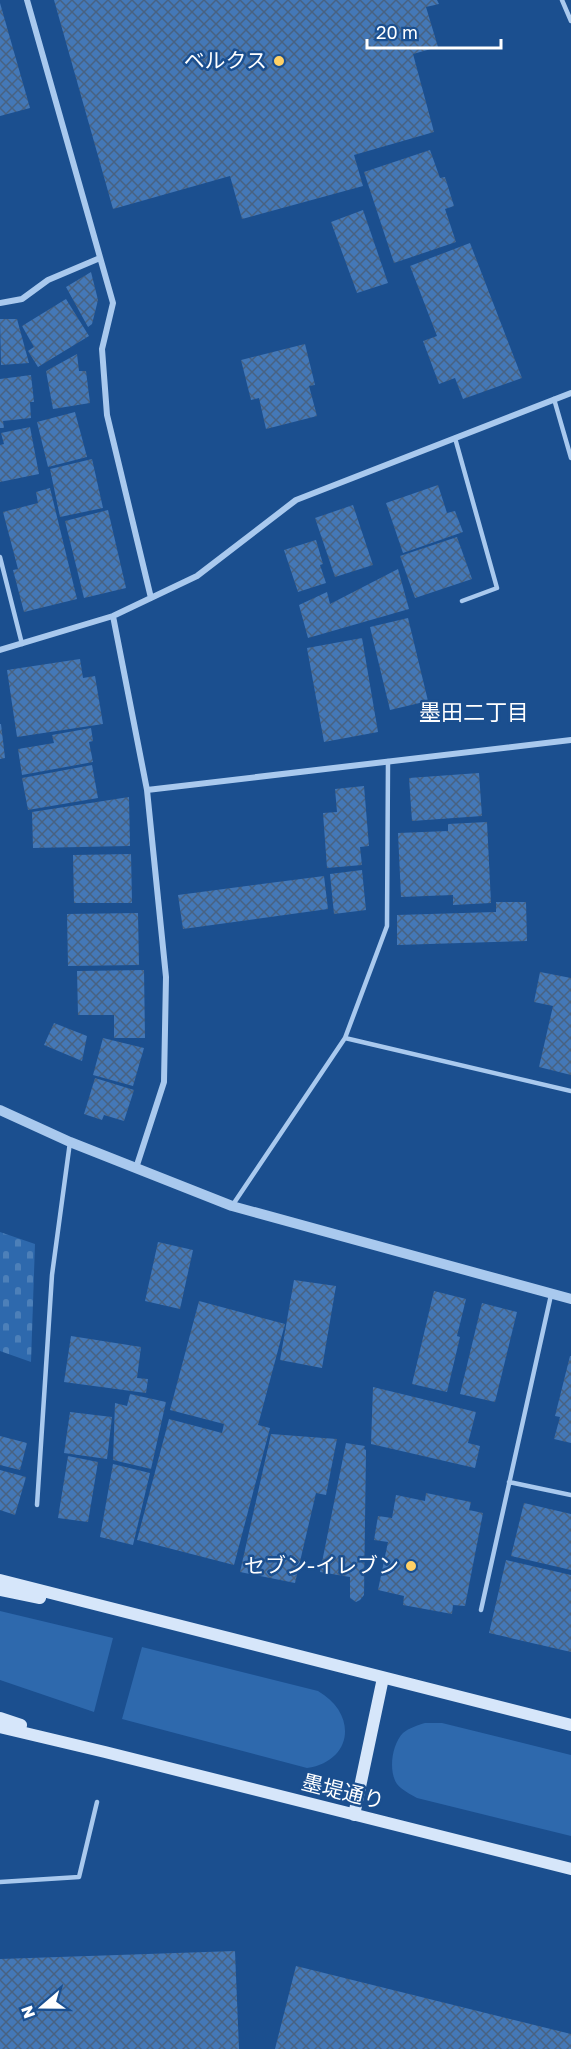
<svg xmlns="http://www.w3.org/2000/svg" width="571" height="2049" viewBox="0 0 571 2049" font-family="'Golos Text','Noto Sans JP',sans-serif">
<style>
.green{fill:#2e69ad}
.cemetery{fill:url(#cemetery-stones)}
.building{fill:url(#building-cross-hatch)}
.lines{fill:none;stroke-linecap:round;stroke-linejoin:round}
.service{stroke:#a9c9ee;stroke-width:4.5}
.minor{stroke:#a9c9ee;stroke-width:6}
.tertiary{stroke:#a9c9ee;stroke-width:10}
.secondary{stroke:#d6e6fa;stroke-width:12}
.poi-dot{fill:#ffd166;stroke:#1b4f8f;stroke-width:2}
.labels{text-anchor:middle;stroke-width:5;stroke-linejoin:round;paint-order:stroke}
.poi-label{font-size:21px;fill:#fff;stroke:#1b4f8f;text-anchor:end}
.street-label{font-size:21px;fill:#fff;stroke:#1b4f8f}
.neighbourhood-label{font-size:22px;fill:#fff;stroke:#1b4f8f}
</style>
<defs>
<pattern id="cemetery-stones" width="16" height="16" patternUnits="userSpaceOnUse" patternTransform="scale(1.5)"><rect width="16" height="16" fill="#2e69ad"/><path d="M2 7V4a2 2 0 0 1 4 0v3zM10 15v-3a2 2 0 0 1 4 0v3z" fill="#4d80b9"/></pattern>
<pattern id="building-cross-hatch" width="8" height="8" patternUnits="userSpaceOnUse" patternTransform="scale(1.5)"><rect width="8" height="8" fill="#4478b7"/><path d="M0 0l8 8M0 8l8-8" fill="none" stroke="#486282"/></pattern>
</defs>
<rect width="100%" height="100%" fill="#1b4f8f"/>
<!-- green -->
<path class="green" d="M0,1611L113,1638L94,1712L0,1680Z
M142,1647L318,1691C358,1714 353,1761 307,1768L122,1719Z
M425,1723H442L571,1755V1836L417,1798C410,1794 402,1790 397,1784C388,1771 392,1744 403,1733C409,1728 418,1725 425,1723Z"/>
<!-- cemetery -->
<path class="cemetery" d="M0,1232L35,1244L31,1362L0,1351Z"/>
<!-- building -->
<path class="building" d="M54,0H437L439,4L426,7L438,47L413,54L434,132L354,155L363,186L242,219L230,176L113,209Z
M0,3L30,108L0,116Z
M430,150L440,178L445,177L454,206L445,209L456,242L394,263L364,172Z
M363,210L388,283L357,293L331,222Z
M470,243L522,378L463,399L455,378L439,384L423,341L437,336L410,266Z
M91,272L98,300L92,324L88,327L66,287Z
M66,299L89,336L38,367L28,351L34,347L22,326Z
M0,319H17L29,363L1,365Z
M305,344L315,385L309,386L317,416L266,429L259,398L251,400L241,360Z
M77,354L79,371H86L90,403L53,409L46,371Z
M31,375L34,402H30L31,418L3,421L4,428H0V379Z
M75,412L87,457L48,467L37,422Z
M30,427L39,474L0,482V445L4,444L1,433Z
M92,459L103,508L60,517L50,469Z
M438,485L447,513L455,511L463,532L403,553L386,503Z
M50,488L77,599L24,612L13,570L18,569L3,512L38,503L36,492Z
M353,505L373,565L335,577L315,518Z
M108,510L126,588L84,598L65,521Z
M457,537L472,579L415,598L400,556Z
M316,540L323,564L320,565L326,583L298,592L284,550Z
M398,569L409,609L308,638L299,605L327,592L330,604Z
M408,618L428,701L390,710L370,627Z
M362,638L378,732L324,742L307,648Z
M80,659L83,678L95,676L103,724L17,737L7,670Z
M0,724H1L5,758L0,759Z
M91,728L93,741L89,742L93,762L22,775L18,749L54,743L52,735Z
M92,765L98,798L28,810L22,778Z
M479,773L482,816L412,821L409,778Z
M364,786L369,846L360,847L362,865L327,868L323,813L337,812L335,789Z
M129,797L130,846L33,848L32,812Z
M487,822L491,903L453,905V895L401,897L398,833L448,831V824Z
M131,854L132,903H74L73,855Z
M362,870L366,910L334,914L330,874Z
M324,876L328,909L183,929L178,895Z
M496,902H526L527,941L397,945V915L496,912Z
M138,913L139,965L68,966L67,914Z
M144,970L145,1038H114V1015H78L77,971Z
M540,972L571,978V1075L539,1067L553,1006L534,1002Z
M54,1023L87,1036L82,1061L44,1045Z
M103,1038L144,1048L133,1086L93,1075Z
M95,1078L134,1090L124,1121L104,1115L102,1120L84,1114Z
M158,1242L193,1250L180,1309L145,1301Z
M294,1280L336,1286L322,1368L280,1360Z
M434,1291L466,1299L457,1336L460,1337L447,1392L412,1384Z
M199,1301L285,1324L258,1425L270,1428L234,1565L137,1540L169,1419L222,1433L224,1424L170,1410Z
M482,1303L517,1312L495,1402L460,1394Z
M71,1336L141,1347L137,1378L148,1379L146,1393L64,1382Z
M570,1356H571V1443L554,1439L560,1417L555,1416Z
M373,1387L476,1412L468,1443L480,1446L475,1468L371,1444Z
M130,1394L166,1402L151,1469L113,1460L115,1403L127,1406Z
M70,1412L112,1417L107,1459L64,1453Z
M271,1434L337,1439L326,1495L316,1493L295,1583L240,1572Z
M0,1436L27,1443L20,1470L0,1465Z
M346,1443L365,1446L364,1449L366,1450L364,1595L360,1600L356,1602L350,1598V1577L320,1572Z
M68,1456L98,1462L88,1522L58,1518Z
M113,1464L150,1473L133,1545L100,1537Z
M0,1470L26,1477L15,1515L0,1510Z
M426,1493L471,1502L469,1510L483,1513L465,1606L453,1605L452,1614L403,1605L404,1596L378,1590L388,1542L374,1540L378,1516L392,1518L396,1495L425,1501Z
M524,1503L571,1514V1570L511,1556Z
M506,1560L571,1575V1652L489,1633Z
M235,1951L239,2049H0V1959Z
M296,1966L571,2034V2049H275Z"/>
<g class="lines">
<!-- service -->
<path class="service" d="M562,0L571,21
M554,399L571,458
M455,438L497,588L462,601
M0,557L22,644
M345,1038L387,926L388,761
M232,1206L345,1038L571,1091
M509,1482L571,1495
M37,1505L52,1275L70,1142
M481,1610L551,1295
M0,1882L79,1877L97,1802"/>
<!-- minor -->
<path class="minor" d="M27,0L113,303L102,349L107,415L151,598
M0,303L22,299L48,280L100,258
M113,616L147,790L166,977L164,1082L136,1168
M0,650L113,616L197,576L296,500L571,393
M147,790L571,740"/>
<!-- tertiary -->
<path class="tertiary" d="M0,1110L70,1142L232,1206L571,1299"/>
<!-- secondary -->
<path class="secondary" d="M0,1580L571,1725
M0,1590L40,1598
M0,1718L21,1725
M0,1727L105,1752L571,1869
M354,1815L383,1678"/>
</g>
<!-- markers -->
<g class="poi-dot">
<circle cx="279" cy="61" r="6"/>
<circle cx="411" cy="1566" r="6"/>
</g>
<g class="labels">
<!-- poi labels -->
<g class="poi-label">
<text x="267" y="68">ベルクス</text>
<text x="399" y="1573">セブン-イレブン</text>
</g>
<!-- street labels -->
<g class="street-label">
<text transform="translate(343 1792) rotate(14)" y="7">墨堤通り</text>
</g>
<!-- neighbourhood labels -->
<g class="neighbourhood-label">
<text x="474" y="720">墨田二丁目</text>
</g>
</g>
<!-- north arrow -->
<g transform="translate(42 2007) rotate(250)" stroke="#1b4f8f" stroke-width="4.5" paint-order="stroke">
<path d="M0-4.5L10 22L0 15L-10 22Z" fill="#ffffff"/>
<text y="-9" font-size="16" font-weight="bold" text-anchor="middle" fill="#ffffff">N</text>
</g>
<!-- scale -->
<path d="M367 39v9h134v-9" fill="none" stroke="#ffffff" stroke-width="3"/>
<text x="376" y="39" font-size="18" fill="#ffffff" stroke="#1b4f8f" stroke-width="4.5" paint-order="stroke">20 m</text>
</svg>
